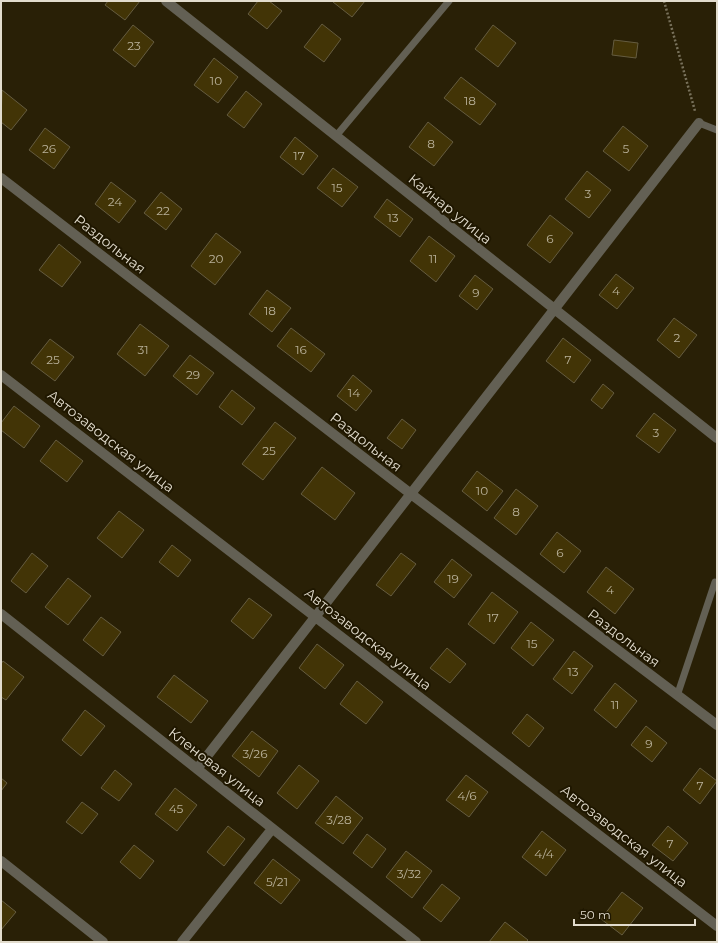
<svg xmlns="http://www.w3.org/2000/svg" width="718" height="943" viewBox="0 0 718 943" font-family="Montserrat,sans-serif">
<style>
.building{fill:#423406;stroke:#655c40}
.lines{fill:none;stroke-linecap:round;stroke-linejoin:round}
.path{stroke:#78715b;stroke-width:2.5;stroke-dasharray:2 2;stroke-linecap:butt}
.service{stroke:#636054;stroke-width:7}
.minor{stroke:#636054;stroke-width:10}
.labels{text-anchor:middle;stroke-width:4;stroke-linejoin:round;paint-order:stroke}
.number-label{font-size:12px;fill:#bab29b}
.street-label{font-size:14px;fill:#e2dccd;stroke:#1f1700}
</style>
<rect width="100%" height="100%" fill="#292006"/>
<!-- building -->
<path class="building" d="M108,1H140L125,20L105,5Z
M258,1H269L282,11L267,29L248,14Z
M334,1H365L352,17L333,2Z
M322,24L341,39L324,62L304,47Z
M133,25L154,42L135,67L113,50Z
M493,25L516,43L498,67L475,49Z
M614,40L638,43L636,58L612,55Z
M214,58L238,77L218,103L194,85Z
M461,77L496,104L480,125L444,98Z
M2,90L27,110L11,130L1,122Z
M246,91L262,104L244,128L227,115Z
M428,122L453,142L434,166L409,147Z
M623,126L648,146L629,171L603,151Z
M45,128L70,147L54,169L29,150Z
M295,137L318,156L303,175L280,157Z
M333,168L358,187L342,207L317,188Z
M587,171L611,190L589,218L565,199Z
M111,182L136,201L119,223L95,204Z
M161,192L182,209L166,230L144,213Z
M387,199L413,219L400,237L374,217Z
M550,215L573,233L550,263L527,245Z
M216,233L241,252L215,285L191,266Z
M429,236L455,256L436,282L410,261Z
M59,244L81,262L62,287L39,270Z
M616,274L634,288L617,309L599,295Z
M475,275L493,289L477,310L459,296Z
M267,290L291,308L272,332L249,314Z
M674,318L697,335L679,358L657,340Z
M140,324L169,346L145,376L117,354Z
M291,328L325,354L311,372L277,346Z
M563,338L591,360L574,383L546,361Z
M50,339L74,357L55,381L31,363Z
M190,355L214,373L197,395L173,376Z
M353,375L372,391L356,411L337,396Z
M603,384L614,393L602,409L591,400Z
M232,390L255,408L242,425L219,407Z
M14,406L40,426L24,448L1,430V423Z
M654,413L676,430L659,453L636,436Z
M402,419L416,430L402,449L387,438Z
M275,422L296,438L263,480L242,464Z
M56,440L83,461L67,482L40,461Z
M322,467L355,493L335,520L301,494Z
M477,471L503,491L487,511L462,491Z
M516,489L538,506L516,535L494,518Z
M119,511L144,530L122,558L97,538Z
M557,532L581,551L564,573L540,554Z
M172,545L191,560L178,577L159,562Z
M32,553L48,566L26,593L11,581Z
M401,553L416,564L391,596L376,585Z
M452,559L472,575L454,598L434,582Z
M606,567L634,589L615,614L587,592Z
M68,578L91,596L68,625L45,607Z
M492,592L518,612L494,644L468,624Z
M249,598L272,615L253,639L231,621Z
M101,617L121,632L103,656L83,640Z
M531,622L554,640L533,666L511,648Z
M317,644L344,665L325,689L299,668Z
M447,648L466,664L450,683L430,668Z
M574,651L593,666L572,694L553,679Z
M3,661L24,677L6,700L1,697V664Z
M174,675L208,701L191,723L157,697Z
M357,681L383,702L366,724L340,704Z
M615,683L637,701L616,728L594,710Z
M85,710L105,726L81,756L62,740Z
M527,714L544,728L529,747L512,733Z
M646,726L667,743L652,762L631,745Z
M252,731L278,751L259,777L232,756Z
M299,765L319,781L297,809L277,793Z
M700,768L717,781L700,804L683,790Z
M115,770L132,784L119,801L101,788Z
M466,775L488,792L469,817L446,800Z
M1,778L7,783L1,791Z
M175,788L197,805L177,831L155,814Z
M336,796L363,818L343,844L315,823Z
M82,802L98,814L82,834L66,822Z
M228,826L245,839L224,866L207,852Z
M668,826L688,843L673,861L652,845Z
M542,831L566,850L546,876L522,857Z
M367,834L386,849L372,868L353,853Z
M134,845L154,861L140,879L120,862Z
M406,851L432,871L412,898L386,877Z
M273,859L300,880L281,904L254,883Z
M442,884L460,898L441,922L423,908Z
M622,892L643,908L622,935L601,919Z
M1,900L16,912L1,930Z
M505,922L528,940L526,942H489Z"/>
<g class="lines">
<!-- path -->
<path class="path" d="M664,1L695,111"/>
<!-- service -->
<path class="service" d="M699,123L717,130
M336,136L449,1
M677,696L715,582"/>
<!-- minor -->
<path class="minor" d="M166,1L717,438
M1,178L411,494L717,725
M1,375L717,926
M1,614L416,942
M197,769L699,123
M1,861L103,942
M182,942L272,829"/>
</g>
<g class="labels">
<!-- number labels -->
<g class="number-label">
<text x="134" y="50">23</text>
<text x="216" y="85">10</text>
<text x="470" y="105">18</text>
<text x="431" y="148">8</text>
<text x="49" y="153">26</text>
<text x="626" y="153">5</text>
<text x="299" y="160">17</text>
<text x="337" y="192">15</text>
<text x="588" y="198">3</text>
<text x="115" y="206">24</text>
<text x="163" y="215">22</text>
<text x="393" y="222">13</text>
<text x="550" y="243">6</text>
<text x="216" y="263">20</text>
<text x="433" y="263">11</text>
<text x="616" y="295">4</text>
<text x="476" y="297">9</text>
<text x="270" y="315">18</text>
<text x="677" y="342">2</text>
<text x="143" y="354">31</text>
<text x="301" y="354">16</text>
<text x="53" y="364">25</text>
<text x="568" y="364">7</text>
<text x="193" y="379">29</text>
<text x="354" y="397">14</text>
<text x="656" y="437">3</text>
<text x="269" y="455">25</text>
<text x="482" y="495">10</text>
<text x="516" y="516">8</text>
<text x="560" y="557">6</text>
<text x="453" y="583">19</text>
<text x="610" y="594">4</text>
<text x="493" y="622">17</text>
<text x="532" y="648">15</text>
<text x="573" y="676">13</text>
<text x="615" y="709">11</text>
<text x="649" y="748">9</text>
<text x="255" y="758">3/26</text>
<text x="700" y="790">7</text>
<text x="467" y="800">4/6</text>
<text x="176" y="813">45</text>
<text x="339" y="824">3/28</text>
<text x="670" y="848">7</text>
<text x="544" y="858">4/4</text>
<text x="409" y="878">3/32</text>
<text x="277" y="886">5/21</text>
</g>
<!-- street labels -->
<g class="street-label">
<text transform="translate(450 209) rotate(39)" y="5">Кайнар улица</text>
<text transform="translate(110 244) rotate(38)" y="5">Раздольная</text>
<text transform="translate(111 441) rotate(38)" y="5">Автозаводская улица</text>
<text transform="translate(366 442) rotate(38)" y="5">Раздольная</text>
<text transform="translate(624 638) rotate(37)" y="5">Раздольная</text>
<text transform="translate(368 639) rotate(38)" y="5">Автозаводская улица</text>
<text transform="translate(217 767) rotate(38)" y="5">Кленовая улица</text>
<text transform="translate(624 836) rotate(38)" y="5">Автозаводская улица</text>
</g>
</g>
<!-- border -->
<rect width="718" height="943" fill="none" stroke="#e2dccd" stroke-width="4"/>
<!-- scale -->
<path d="M574 919v6h121v-6" fill="none" stroke="#e2dccd" stroke-width="2"/>
<text x="580" y="919" font-size="12" fill="#e2dccd" stroke="#1f1700" stroke-width="3" paint-order="stroke">50 m</text>
</svg>
